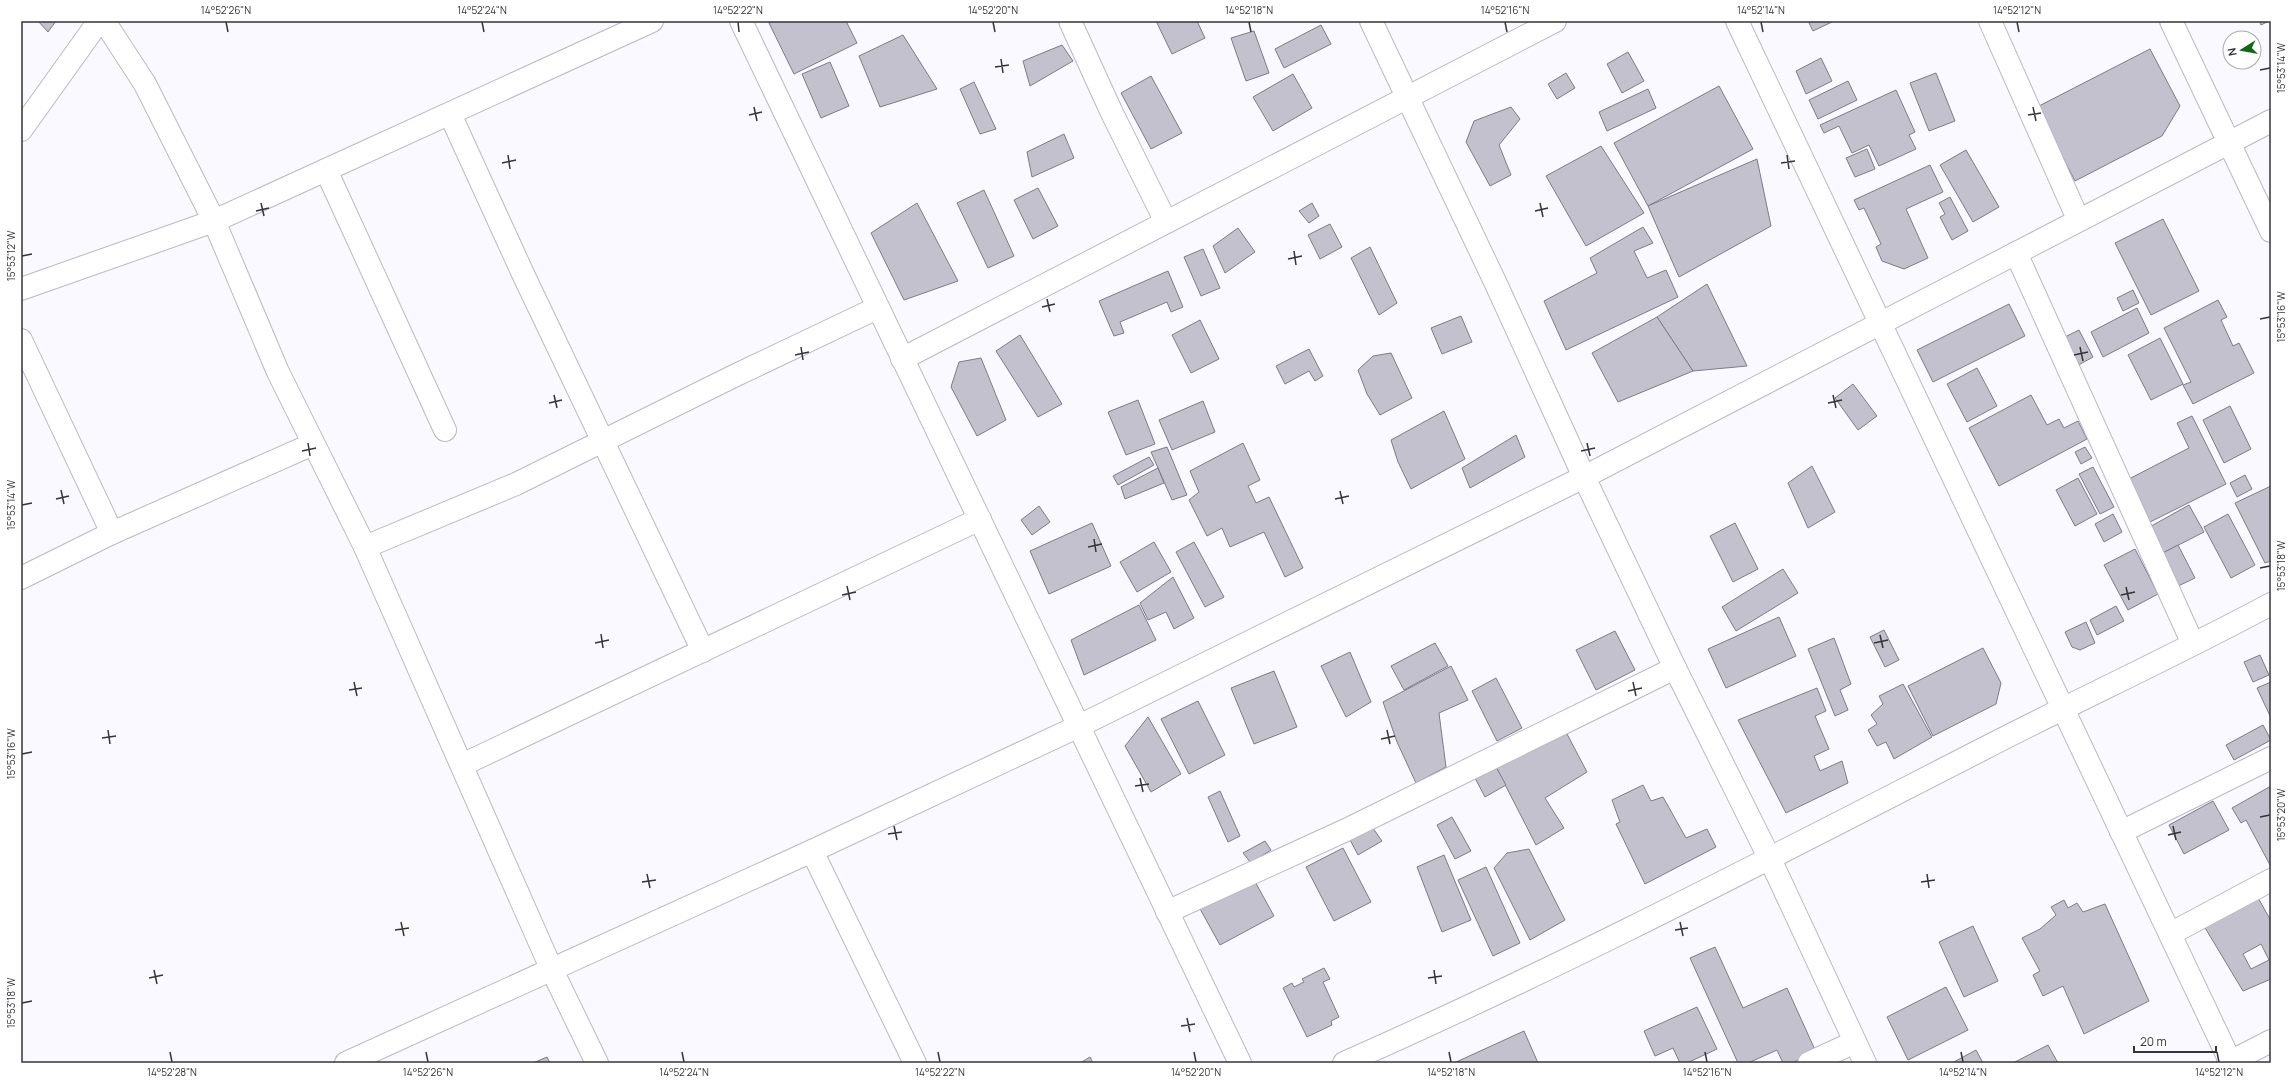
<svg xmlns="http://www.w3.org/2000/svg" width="2292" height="1084" viewBox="0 0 2292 1084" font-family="Manrope,sans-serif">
<rect width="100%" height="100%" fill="#faf9ff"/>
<g fill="#c3c1ce" stroke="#7d7b87" fill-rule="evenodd">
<polygon points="38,21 56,21 48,32"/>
<polygon points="768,21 846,21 857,43 794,74"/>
<polygon points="1156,21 1197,21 1205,38 1172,54"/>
<polygon points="1808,21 1834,21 1813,31"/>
<polygon points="2259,21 2269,21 2261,25"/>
<polygon points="1321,25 1331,44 1284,68 1275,49"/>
<polygon points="1254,31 1269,73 1246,81 1231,38"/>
<polygon points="903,35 937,89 880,107 859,56"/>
<polygon points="1062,45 1073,61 1030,86 1023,61"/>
<polygon points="2150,49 2180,106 2162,136 2075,181 2037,107"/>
<polygon points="1628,52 1644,81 1622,93 1607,64"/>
<polygon points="1821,58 1832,81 1806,94 1796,71"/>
<polygon points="830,62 849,106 821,118 802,74"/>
<polygon points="1566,73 1575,88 1557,99 1548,84"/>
<polygon points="1936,73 1955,121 1929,131 1910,83"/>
<polygon points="1293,74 1312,108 1273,131 1253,97"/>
<polygon points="1151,76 1182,133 1151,149 1121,93"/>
<polygon points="1848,81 1857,100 1818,119 1809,100"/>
<polygon points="974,82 996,129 980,134 960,89"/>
<polygon points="1719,86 1753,149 1648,206 1614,143"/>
<polygon points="1648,89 1656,108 1607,131 1599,112"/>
<polygon points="1896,90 1915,132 1909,135 1916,149 1879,166 1869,145 1852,153 1839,126 1824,133 1820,125"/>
<polygon points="1511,107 1520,119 1499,145 1511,175 1490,186 1466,142 1474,121"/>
<polygon points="1064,134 1074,158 1032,177 1027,152"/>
<polygon points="1601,146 1644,213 1586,246 1546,176"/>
<polygon points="1867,149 1875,169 1855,177 1846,158"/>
<polygon points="1966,150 1999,207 1973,222 1940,165"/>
<polygon points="1757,159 1771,226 1679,277 1648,206"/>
<polygon points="1930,165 1943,192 1906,209 1928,258 1904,269 1882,261 1876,247 1881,244 1864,208 1859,210 1854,200"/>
<polygon points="1038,188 1058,226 1033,239 1014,200"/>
<polygon points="984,190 1014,256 988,268 957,203"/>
<polygon points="1950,197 1968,231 1952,240 1940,217 1945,214 1939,203"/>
<polygon points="917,203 958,281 904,300 871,233"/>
<polygon points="1312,203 1319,216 1309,223 1299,211"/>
<polygon points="2163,219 2199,291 2151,315 2115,243"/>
<polygon points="1330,224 1342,247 1320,259 1308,235"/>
<polygon points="1643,227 1653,243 1634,251 1647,278 1666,270 1678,297 1566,350 1544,301 1597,273 1590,258"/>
<polygon points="1238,228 1255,252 1225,273 1213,246"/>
<polygon points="1370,247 1397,303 1379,315 1351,258"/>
<polygon points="1203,249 1220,288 1201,296 1184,257"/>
<polygon points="1168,271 1183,307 1171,312 1167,302 1120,322 1124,333 1114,336 1099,301"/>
<polygon points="1707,284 1747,366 1693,371 1657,317"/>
<polygon points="2133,290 2139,303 2123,311 2117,298"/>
<polygon points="2218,300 2227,317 2221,320 2233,346 2239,343 2254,373 2193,404 2183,385 2191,382 2164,328"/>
<polygon points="2009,304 2025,336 1933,382 1917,350"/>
<polygon points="2137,308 2149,333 2103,357 2091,332"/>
<polygon points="1461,316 1472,342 1442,354 1431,328"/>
<polygon points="1657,317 1693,371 1618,402 1592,353"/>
<polygon points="1200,320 1219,359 1191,373 1172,335"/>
<polygon points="2079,330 2093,357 2073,368 2059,340"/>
<polygon points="1020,335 1062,404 1038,417 996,351"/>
<polygon points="2160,338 2183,384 2151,400 2128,355"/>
<polygon points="1309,349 1323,376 1315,381 1309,371 1285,384 1276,366"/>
<polygon points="1391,353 1412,398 1380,415 1367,394 1358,370 1373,356"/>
<polygon points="981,358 1006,420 977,436 951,387 959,362"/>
<polygon points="1977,368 1997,406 1967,422 1947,384"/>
<polygon points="1853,384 1877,416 1858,430 1835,398"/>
<polygon points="2031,395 2047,425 2059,419 2064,428 2078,421 2087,439 1999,486 1969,428"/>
<polygon points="1138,400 1155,444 1126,455 1108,412"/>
<polygon points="1203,401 1215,432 1172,450 1159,420"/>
<polygon points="2230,406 2251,449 2224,463 2203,420"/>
<polygon points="1444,411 1465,459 1411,489 1398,462 1391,440"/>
<polygon points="2192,416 2226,484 2148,523 2127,480 2189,448 2177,423"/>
<polygon points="1516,435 1525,457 1470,488 1462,468"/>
<polygon points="1243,443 1260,480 1248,486 1256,503 1269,497 1303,568 1285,577 1264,532 1230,547 1222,528 1207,536 1189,500 1199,492 1190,471"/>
<polygon points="1167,447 1187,495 1172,500 1151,452"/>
<polygon points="2085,447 2092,458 2081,464 2075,452"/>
<polygon points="1149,457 1154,465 1118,485 1113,476"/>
<polygon points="1812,466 1835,512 1808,528 1788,483"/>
<polygon points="2093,467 2114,507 2100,514 2079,474"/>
<polygon points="1158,468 1164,483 1125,499 1121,487"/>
<polygon points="2245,475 2252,489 2237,497 2230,483"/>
<polygon points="2078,478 2097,514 2075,526 2056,490"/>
<polygon points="2271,486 2271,561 2265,563 2235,503"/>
<polygon points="2189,505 2204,532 2159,555 2146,529"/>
<polygon points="1039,506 1050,522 1032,535 1021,520"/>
<polygon points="2113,514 2122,532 2104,542 2095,524"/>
<polygon points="2228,514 2255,565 2231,578 2204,527"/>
<polygon points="1092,523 1111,566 1049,594 1030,551"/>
<polygon points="1735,523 1758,569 1733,582 1710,536"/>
<polygon points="1154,542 1171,572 1137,592 1120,562"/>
<polygon points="1194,542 1224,597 1205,607 1176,552"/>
<polygon points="2178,545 2195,578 2176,587 2159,555"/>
<polygon points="2135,549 2158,594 2128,610 2104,565"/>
<polygon points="1783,569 1798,593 1736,631 1722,607"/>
<polygon points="1173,577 1194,618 1174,629 1166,612 1148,620 1140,603"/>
<polygon points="1139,605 1156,640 1084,675 1071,640"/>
<polygon points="2116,606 2124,621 2097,635 2090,620"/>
<polygon points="1779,617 1796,656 1726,688 1708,649"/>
<polygon points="2086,622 2095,643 2080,650 2072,647 2065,632"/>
<polygon points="1884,630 1899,660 1885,667 1870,637"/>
<polygon points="1615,631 1635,670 1596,690 1576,650"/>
<polygon points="1834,638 1851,684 1840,690 1848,710 1835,716 1808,649"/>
<polygon points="1435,643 1448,666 1404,690 1391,666"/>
<polygon points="1983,648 2001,683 1996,704 1933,736 1908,686"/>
<polygon points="1350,652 1371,702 1346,717 1321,666"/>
<polygon points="2260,655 2269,675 2253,682 2244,662"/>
<polygon points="1451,666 1468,700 1439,713 1446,767 1416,783 1397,742 1383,702"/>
<polygon points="1274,671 1297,727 1254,744 1231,688"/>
<polygon points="1496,678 1522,728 1497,741 1472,691"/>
<polygon points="2271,682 2271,718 2257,688"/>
<polygon points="1903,684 1932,737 1894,759 1886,742 1877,746 1868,730 1877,724 1871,715 1883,704 1879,696"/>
<polygon points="1817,688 1826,711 1815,716 1829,749 1814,756 1820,771 1842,761 1848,783 1786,813 1738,720"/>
<polygon points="1198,701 1225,755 1189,774 1161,719"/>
<polygon points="1148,717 1181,774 1151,792 1125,746"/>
<polygon points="2263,725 2271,740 2234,760 2226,745"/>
<polygon points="1566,732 1587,772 1545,798 1564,828 1536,845 1496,767"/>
<polygon points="1496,767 1506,785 1485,797 1475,778"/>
<polygon points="1643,785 1651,801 1663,797 1686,838 1707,829 1716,847 1645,884 1616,824 1620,822 1612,800"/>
<polygon points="2271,786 2271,865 2270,865 2246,820 2241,823 2232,808"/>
<polygon points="1220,791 1240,836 1228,842 1208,797"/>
<polygon points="2213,801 2229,830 2184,854 2169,825"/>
<polygon points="1452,817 1471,851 1455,859 1437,825"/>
<polygon points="1370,824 1382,841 1358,855 1348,836"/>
<polygon points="1265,841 1271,850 1251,863 1243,853"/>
<polygon points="1343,848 1371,902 1334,921 1306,867"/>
<polygon points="1529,849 1565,920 1530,940 1494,868 1507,853"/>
<polygon points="1444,855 1471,920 1442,932 1417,867"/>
<polygon points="1486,867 1520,943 1493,956 1458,880"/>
<polygon points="1253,878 1274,916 1220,945 1199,907"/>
<path d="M2256,894L2271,921V979L2243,991L2204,926ZM2261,944L2269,960L2251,969L2243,954Z"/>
<polygon points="2064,900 2068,908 2077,903 2083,912 2105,904 2149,1001 2084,1034 2063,986 2043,996 2033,975 2040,971 2022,938 2040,929 2056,915 2051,907"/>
<polygon points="1973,926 1998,981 1964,997 1939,942"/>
<polygon points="1715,947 1743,1008 1787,988 1816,1052 1792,1063 1783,1063 1777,1050 1748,1063 1738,1063 1690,958"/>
<polygon points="1324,968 1330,979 1323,982 1339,1017 1331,1021 1332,1025 1307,1037 1283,988 1292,983 1294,987 1304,982 1302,979"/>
<polygon points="1946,987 1968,1030 1908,1060 1887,1017"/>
<polygon points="1697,1007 1717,1049 1687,1063 1680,1063 1673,1048 1655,1056 1644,1031"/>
<polygon points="1524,1031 1538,1063 1454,1063"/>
<polygon points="2048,1045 2058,1063 2013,1063"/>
<polygon points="1976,1050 1983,1063 1952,1063"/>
<polygon points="547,1057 550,1063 533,1063"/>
<polygon points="1090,1057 1093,1063 1080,1063"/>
</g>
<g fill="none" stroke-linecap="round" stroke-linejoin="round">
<defs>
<g id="street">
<polyline points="104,21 145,84 214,221 278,372 365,547 551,968 597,1063"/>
<polyline points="741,21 1240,1063"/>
<polyline points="1070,21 1111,111 1166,222"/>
<polyline points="1371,21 1497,286 1584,477 1675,668 1770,859 1865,1063"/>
<polyline points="1737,21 2231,1063"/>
<polyline points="1990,21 2078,219"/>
<polyline points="2171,21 2271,231"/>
<polyline points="450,114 524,276 703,651"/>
<polyline points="326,170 445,430"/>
<polyline points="2016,253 2193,644"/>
<polyline points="21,289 214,221 652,21"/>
<polyline points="21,340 112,533"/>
<polyline points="902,359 1555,21"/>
<polyline points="365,547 516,484 734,376 877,308"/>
<polyline points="21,578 112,533 313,444"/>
<polyline points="462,765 980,519"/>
<polyline points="2121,832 2271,758"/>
<polyline points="812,851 915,1063"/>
<polyline points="1167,912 1346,830 1675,668"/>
<polyline points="2170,934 2271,880"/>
<polyline points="346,1063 812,851 1077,727 1584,477 2271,121"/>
<path d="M1344,1063C1562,967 1772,857 1983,749C2078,700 2176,655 2271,604"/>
<polyline points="1809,1063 1855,1042"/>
<polyline points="2228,1063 2271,1041"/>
</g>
<polyline id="primary" points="21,130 99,21"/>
</defs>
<use href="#street" stroke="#bbb8c6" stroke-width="24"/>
<use href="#primary" stroke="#bbb8c6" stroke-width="24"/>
<use href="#street" stroke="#fff" stroke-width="22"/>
<use href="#primary" stroke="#fff" stroke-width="22"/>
</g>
<path fill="none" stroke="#343338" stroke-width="1.5" d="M226,22L228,32M482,22L484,32M738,22L739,32M993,22L995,32M1249,22L1251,32M1505,22L1507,32M1761,22L1763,32M2017,22L2019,32M1001,59L1003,73M995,67L1009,65M2260,70L2270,68M754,107L757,121M2033,107L2036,121M749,115L762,112M2028,115L2041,113M508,155L510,169M1787,155L1789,169M502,163L516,160M1781,163L1795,161M261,203L264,216M1540,203L1543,217M256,211L269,208M1535,211L1548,208M1294,251L1296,265M22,256L32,254M1288,259L1302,256M1047,299L1050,312M1042,307L1055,304M2260,319L2270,317M801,347L803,360M2080,347L2083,361M795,355L809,352M2074,355L2088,352M554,395L557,408M1833,395L1836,408M549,403L562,400M1828,403L1842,400M308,443L310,456M1587,443L1590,456M302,451L316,448M1581,451L1595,448M61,490L64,504M1340,491L1343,504M56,499L69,496M1335,499L1349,496M22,505L32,503M1094,539L1096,552M1088,547L1102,544M2260,568L2270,566M847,586L850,600M2126,587L2129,600M842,595L856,592M2121,595L2135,592M601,634L603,648M1880,635L1883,648M595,643L609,640M1874,643L1888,640M354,682L357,696M1633,682L1636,696M349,690L362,688M1628,691L1642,688M108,730L110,744M1387,730L1390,744M102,738L116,736M1381,739L1395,736M22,754L32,752M1140,778L1143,792M1135,786L1149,784M2260,817L2270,815M894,826L897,840M2173,826L2176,840M888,834L902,832M2168,835L2181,832M647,874L650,888M1927,874L1929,888M642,882L656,880M1921,882L1935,880M401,922L404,936M1680,922L1683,936M395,930L409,928M1675,930L1688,928M154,970L157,984M1434,970L1436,984M149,978L163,975M1428,978L1442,976M22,1003L32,1001M1187,1018L1190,1032M1181,1026L1195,1024M170,1052L172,1062M426,1052L428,1062M682,1052L684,1062M938,1052L940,1062M1194,1052L1196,1062M1449,1052L1451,1062M1705,1052L1707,1062M1961,1052L1963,1062M2217,1052L2219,1062"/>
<rect width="2292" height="1084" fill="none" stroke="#ffffff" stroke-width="44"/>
<g transform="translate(2242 50) rotate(259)"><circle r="19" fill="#ffffff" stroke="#aeadaf"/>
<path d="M0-3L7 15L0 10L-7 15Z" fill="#0d6a14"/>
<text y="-6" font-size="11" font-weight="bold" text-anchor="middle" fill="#343338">N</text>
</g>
<path d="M2134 1046v6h82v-6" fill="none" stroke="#343338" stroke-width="2"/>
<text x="2140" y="1046" font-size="12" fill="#343338" stroke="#ffffff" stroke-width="3" paint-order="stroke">20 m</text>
<rect x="22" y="22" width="2248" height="1040" fill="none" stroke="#343338" stroke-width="1.5"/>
<g font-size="10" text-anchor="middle" fill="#343338">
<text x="226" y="14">14°52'26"N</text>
<text x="482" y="14">14°52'24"N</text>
<text x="738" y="14">14°52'22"N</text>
<text x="993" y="14">14°52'20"N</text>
<text x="1249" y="14">14°52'18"N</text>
<text x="1505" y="14">14°52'16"N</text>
<text x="1761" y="14">14°52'14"N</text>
<text x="2017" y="14">14°52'12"N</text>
<text transform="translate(2281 68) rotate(-90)" y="4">15°53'14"W</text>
<text transform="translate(11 256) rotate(-90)" y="4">15°53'12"W</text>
<text transform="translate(2281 317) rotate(-90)" y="4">15°53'16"W</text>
<text transform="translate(11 505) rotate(-90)" y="4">15°53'14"W</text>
<text transform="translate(2281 566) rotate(-90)" y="4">15°53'18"W</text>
<text transform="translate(11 754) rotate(-90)" y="4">15°53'16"W</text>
<text transform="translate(2281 815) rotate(-90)" y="4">15°53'20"W</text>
<text transform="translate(11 1003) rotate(-90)" y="4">15°53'18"W</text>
<text x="172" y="1076">14°52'28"N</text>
<text x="428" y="1076">14°52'26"N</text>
<text x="684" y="1076">14°52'24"N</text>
<text x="940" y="1076">14°52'22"N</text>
<text x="1196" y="1076">14°52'20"N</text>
<text x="1451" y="1076">14°52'18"N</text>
<text x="1707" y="1076">14°52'16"N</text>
<text x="1963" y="1076">14°52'14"N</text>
<text x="2219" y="1076">14°52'12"N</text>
</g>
</svg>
